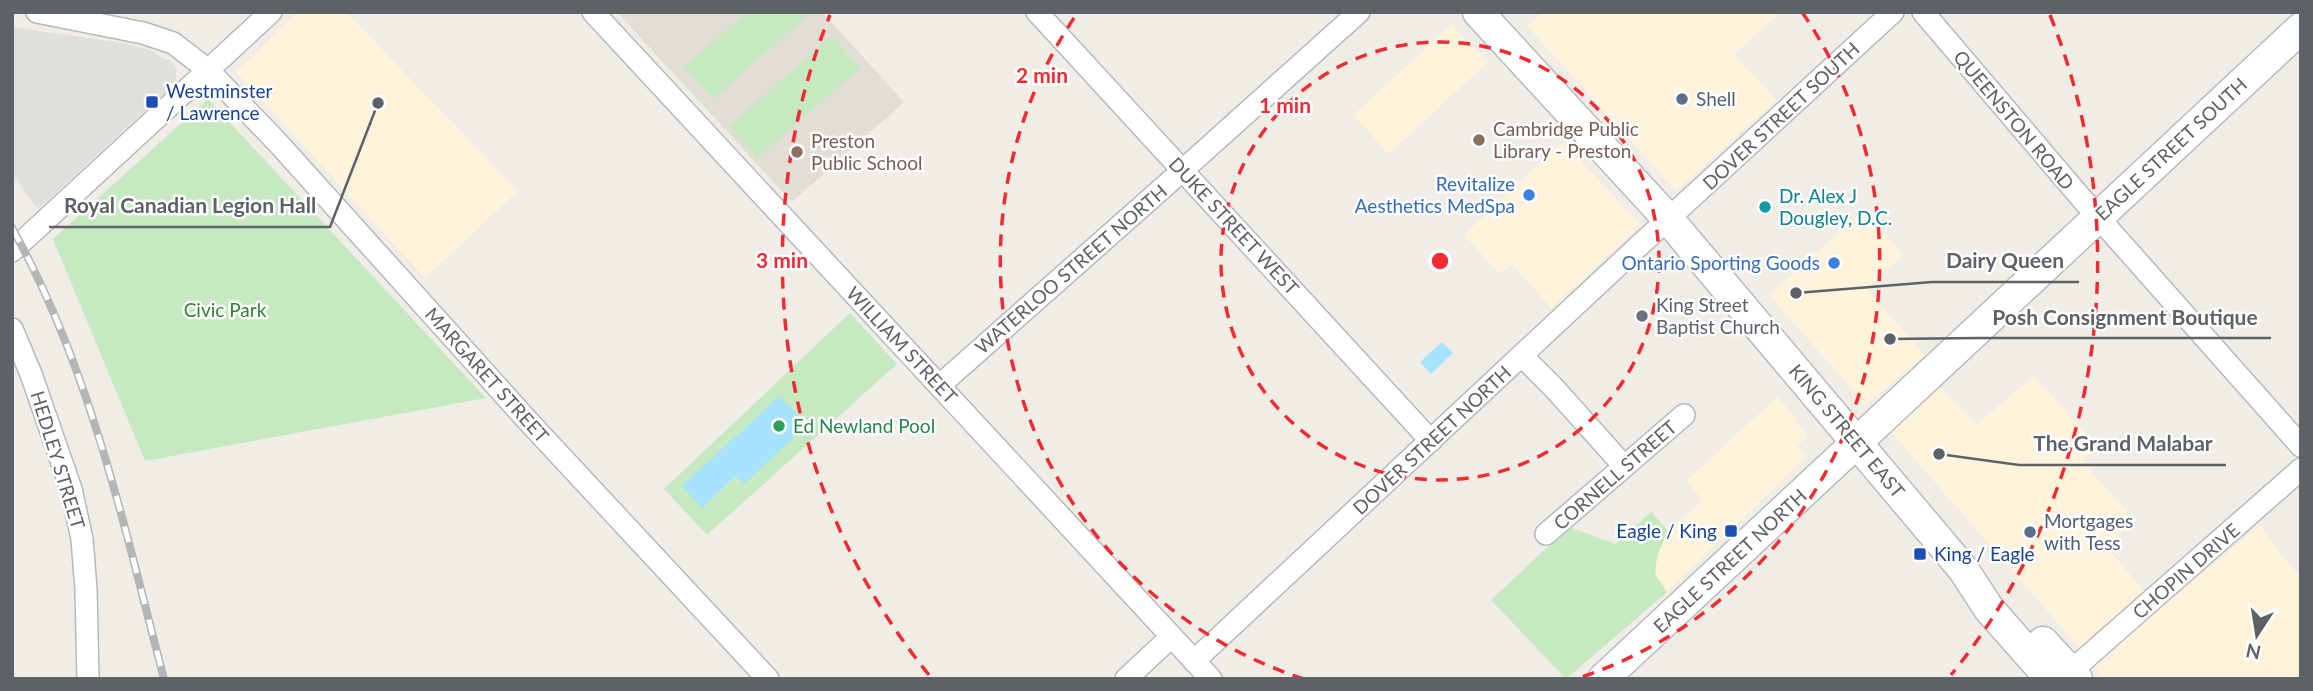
<svg xmlns="http://www.w3.org/2000/svg" width="2313" height="691" viewBox="0 0 2313 691" font-family="Lato,sans-serif">
<rect width="100%" height="100%" fill="#f0ede6"/>
<g fill="#fff3dc">
<polygon points="298,12 346,12 518,191 425,278 236,72"/>
<polygon points="1543,12 1781,12 1734,54 1776,100 1676,191 1527,26"/>
<polygon points="1451,25 1488,62 1389,154 1353,115"/>
<polygon points="1562,142 1641,225 1551,308 1512,264 1500,274 1464,235"/>
<polygon points="1864,210 1903,254 1867,289 1925,355 1866,405 1769,295"/>
<polygon points="2034,376 2098,446 2082,461 2135,520 2106,546 2159,609 2260,525 2285,560 2301,577 2301,679 2100,679 2098,669 1891,432 1939,386 1977,424"/>
<polygon points="1777,397 1796,417 1795,421 1808,436 1797,446 1807,456 1667,592 1655,575 1657,556 1668,531 1703,500 1686,481"/>
</g>
<polygon fill="#e1dfda" points="12,27 129,44 153,51 159,57 169,60 176,68 176,78 170,88 38,209 12,173"/>
<polygon fill="#e2ded6" points="617,12 822,12 904,102 792,202"/>
<g fill="#c6e9c1">
<polygon points="747,12 812,12 713,99 684,67"/>
<polygon points="832,35 860,68 757,158 729,126"/>
<polygon points="208,99 486,398 145,461 53,239"/>
<polygon points="850,313 897,364 707,535 664,489"/>
<polygon points="1651,512 1668,531 1657,556 1655,574 1667,592 1566,679 1491,600 1569,527 1616,544"/>
</g>
<g fill="#a7e3ff">
<polygon points="1442,342 1453,353 1431,374 1420,362"/>
<polygon points="779,396 807,425 744,484 736,476 702,508 682,486"/>
</g>
<g fill="none" stroke-linecap="round" stroke-linejoin="round">
<defs>
<g id="street">
<polyline points="37,12 143,33 173,43 207,69 278,143 528,421 768,679"/>
<polyline points="593,12 1211,679"/>
<polyline points="1037,12 1431,441"/>
<polyline points="1923,12 2082,199 2301,446"/>
<polyline points="12,251 271,12"/>
<polyline points="12,329 31,374 71,489 82,539 86,589 88,679"/>
<polyline points="1522,356 1554,388 1624,466"/>
<polyline points="940,385 1183,170 1359,12"/>
<polyline points="1546,534 1684,415"/>
<polyline points="1194,661 1642,243 1893,12"/>
<polyline points="2071,671 2301,469"/>
<polyline points="1126,679 1171,637"/>
</g>
<g id="secondary">
<polyline points="1478,12 1669,220 1963,569 1989,609 2051,679"/>
<polyline points="2043,642 2077,679"/>
<polyline points="1603,679 2301,28"/>
</g>
</defs>
<use href="#street" stroke="#b6b9bd" stroke-width="24"/>
<use href="#secondary" stroke="#b7bbc0" stroke-width="33"/>
<use href="#street" stroke="#fff" stroke-width="21"/>
<use href="#secondary" stroke="#fff" stroke-width="30"/>
<defs>
<path id="rail" d="M12,228C90,367 124,526 164,679"/>
</defs>
<use href="#rail" stroke="#b4b5b6" stroke-width="8"/>
<use href="#rail" stroke="#fff" stroke-width="5" stroke-dasharray="16" stroke-linecap="butt"/>
</g>
<g fill="none" stroke="#f22a32" stroke-width="3.5" stroke-dasharray="12 9">
<circle cx="1440" cy="261" r="219"/>
<path d="M1304 679A439 439 0 0 1 1078 12M1802 12A439 439 0 0 1 1576 679"/>
<path d="M929 675A658 658 0 0 1 830 15M2050 15A658 658 0 0 1 1951 675"/>
</g>
<g fill="#5c6f8a" stroke="#fff" stroke-width="2.5">
<circle cx="1682" cy="99" r="7"/>
<circle cx="2030" cy="532" r="7"/>
</g>
<g fill="#1a4fb4" stroke="#fff" stroke-width="2.5">
<rect x="145" y="95" width="14" height="14" rx="3.5"/>
<rect x="1724" y="524" width="14" height="14" rx="3.5"/>
<rect x="1913" y="547" width="14" height="14" rx="3.5"/>
</g>
<g fill="#8d6e63" stroke="#fff" stroke-width="2.5">
<circle cx="1479" cy="140" r="7"/>
<circle cx="797" cy="152" r="7"/>
</g>
<g fill="#3f7fe0" stroke="#fff" stroke-width="2.5">
<circle cx="1529" cy="195" r="7"/>
<circle cx="1834" cy="263" r="7"/>
</g>
<circle fill="#0f9aa8" stroke="#fff" stroke-width="2.5" cx="1765" cy="207" r="7"/>
<circle fill="#6b7280" stroke="#fff" stroke-width="2.5" cx="1642" cy="316" r="7"/>
<circle fill="#2e9e5b" stroke="#fff" stroke-width="2.5" cx="779" cy="426" r="7"/>
<g text-anchor="middle" stroke-width="5" stroke-linejoin="round" paint-order="stroke">
<g font-size="19" fill="#164399" stroke="#fff" text-anchor="start">
<text x="166" y="98">Westminster<tspan x="166" dy="22">/ Lawrence</tspan></text>
<text x="1717" y="538" text-anchor="end">Eagle / King</text>
<text x="1934" y="561">King / Eagle</text>
</g>
<g font-size="19" fill="#4e5e75" stroke="#fff" text-anchor="start">
<text x="1696" y="106">Shell</text>
<text x="2044" y="528">Mortgages<tspan x="2044" dy="22">with Tess</tspan></text>
</g>
<g font-size="19" fill="#5d6267" stroke="#fff">
<text transform="translate(1781 116) rotate(-43)" y="7">DOVER STREET SOUTH</text>
<text transform="translate(2014 120) rotate(50)" y="7">QUEENSTON ROAD</text>
<text transform="translate(2171 149) rotate(-43)" y="7">EAGLE STREET SOUTH</text>
<text transform="translate(1234 226) rotate(47)" y="7">DUKE STREET WEST</text>
<text transform="translate(1071 269) rotate(-41)" y="7">WATERLOO STREET NORTH</text>
<text transform="translate(902 345) rotate(47)" y="7">WILLIAM STREET</text>
<text transform="translate(487 375) rotate(48)" y="7">MARGARET STREET</text>
<text transform="translate(1847 431) rotate(50)" y="7">KING STREET EAST</text>
<text transform="translate(1432 440) rotate(-43)" y="7">DOVER STREET NORTH</text>
<text transform="translate(58 460) rotate(73)" y="7">HEDLEY STREET</text>
<text transform="translate(1615 475) rotate(-41)" y="7">CORNELL STREET</text>
<text transform="translate(1730 561) rotate(-43)" y="7">EAGLE STREET NORTH</text>
<text transform="translate(2186 571) rotate(-41)" y="7">CHOPIN DRIVE</text>
</g>
<g font-size="19" fill="#785e54" stroke="#fff" text-anchor="start">
<text x="1493" y="136">Cambridge Public<tspan x="1493" dy="22">Library - Preston</tspan></text>
<text x="811" y="148">Preston<tspan x="811" dy="22">Public School</tspan></text>
</g>
<g font-size="19" fill="#366cbe" stroke="#fff" text-anchor="end">
<text x="1515" y="191">Revitalize<tspan x="1515" dy="22">Aesthetics MedSpa</tspan></text>
<text x="1820" y="270">Ontario Sporting Goods</text>
</g>
<g font-size="19" fill="#0d838f" stroke="#fff" text-anchor="start">
<text x="1779" y="203">Dr. Alex J<tspan x="1779" dy="22">Dougley, D.C.</tspan></text>
</g>
<g font-size="19" fill="#5b616d" stroke="#fff" text-anchor="start">
<text x="1656" y="312">King Street<tspan x="1656" dy="22">Baptist Church</tspan></text>
</g>
<g font-size="19" fill="#368230" stroke="#fff">
<text x="225" y="317">Civic Park</text>
</g>
<g font-size="19" fill="#27864d" stroke="#fff" text-anchor="start">
<text x="793" y="433">Ed Newland Pool</text>
</g>
</g>
<circle cx="1440" cy="261" r="10" fill="#f22a32" stroke="#fff" stroke-width="3.5"/>
<g font-size="21" text-anchor="middle" font-weight="bold" fill="#f22a32" stroke="#fff" stroke-width="5" stroke-linejoin="round" paint-order="stroke">
<text x="1042" y="83">2 min</text>
<text x="1285" y="113">1 min</text>
<text x="782" y="268">3 min</text>
</g>
<path fill="none" stroke="#5d6267" stroke-width="2.5" d="M378 103L330 227H49M1796 293L1932 282H2079M1890 339L1978 338H2271M1939 454L2019 465H2226"/>
<g fill="#5d6267" stroke="#fff" stroke-width="2.5">
<circle cx="378" cy="103" r="7"/>
<circle cx="1796" cy="293" r="7"/>
<circle cx="1890" cy="339" r="7"/>
<circle cx="1939" cy="454" r="7"/>
</g>
<g font-size="21" text-anchor="middle" font-weight="bold" fill="#5d6267" stroke="#fff" stroke-width="5" stroke-linejoin="round" paint-order="stroke">
<text x="190" y="213">Royal Canadian Legion Hall</text>
<text x="2005" y="268">Dairy Queen</text>
<text x="2125" y="325">Posh Consignment Boutique</text>
<text x="2123" y="451">The Grand Malabar</text>
</g>
<rect width="2313" height="691" fill="none" stroke="#5d6267" stroke-width="28"/>
<g transform="translate(2257 635) rotate(192)" stroke="#ffffff" stroke-width="5" paint-order="stroke">
<path d="M0-5L12 26L0 18L-12 26Z" fill="#5d6267"/>
<text y="-10" font-size="19" font-weight="bold" text-anchor="middle" fill="#5d6267">N</text>
</g>
</svg>
